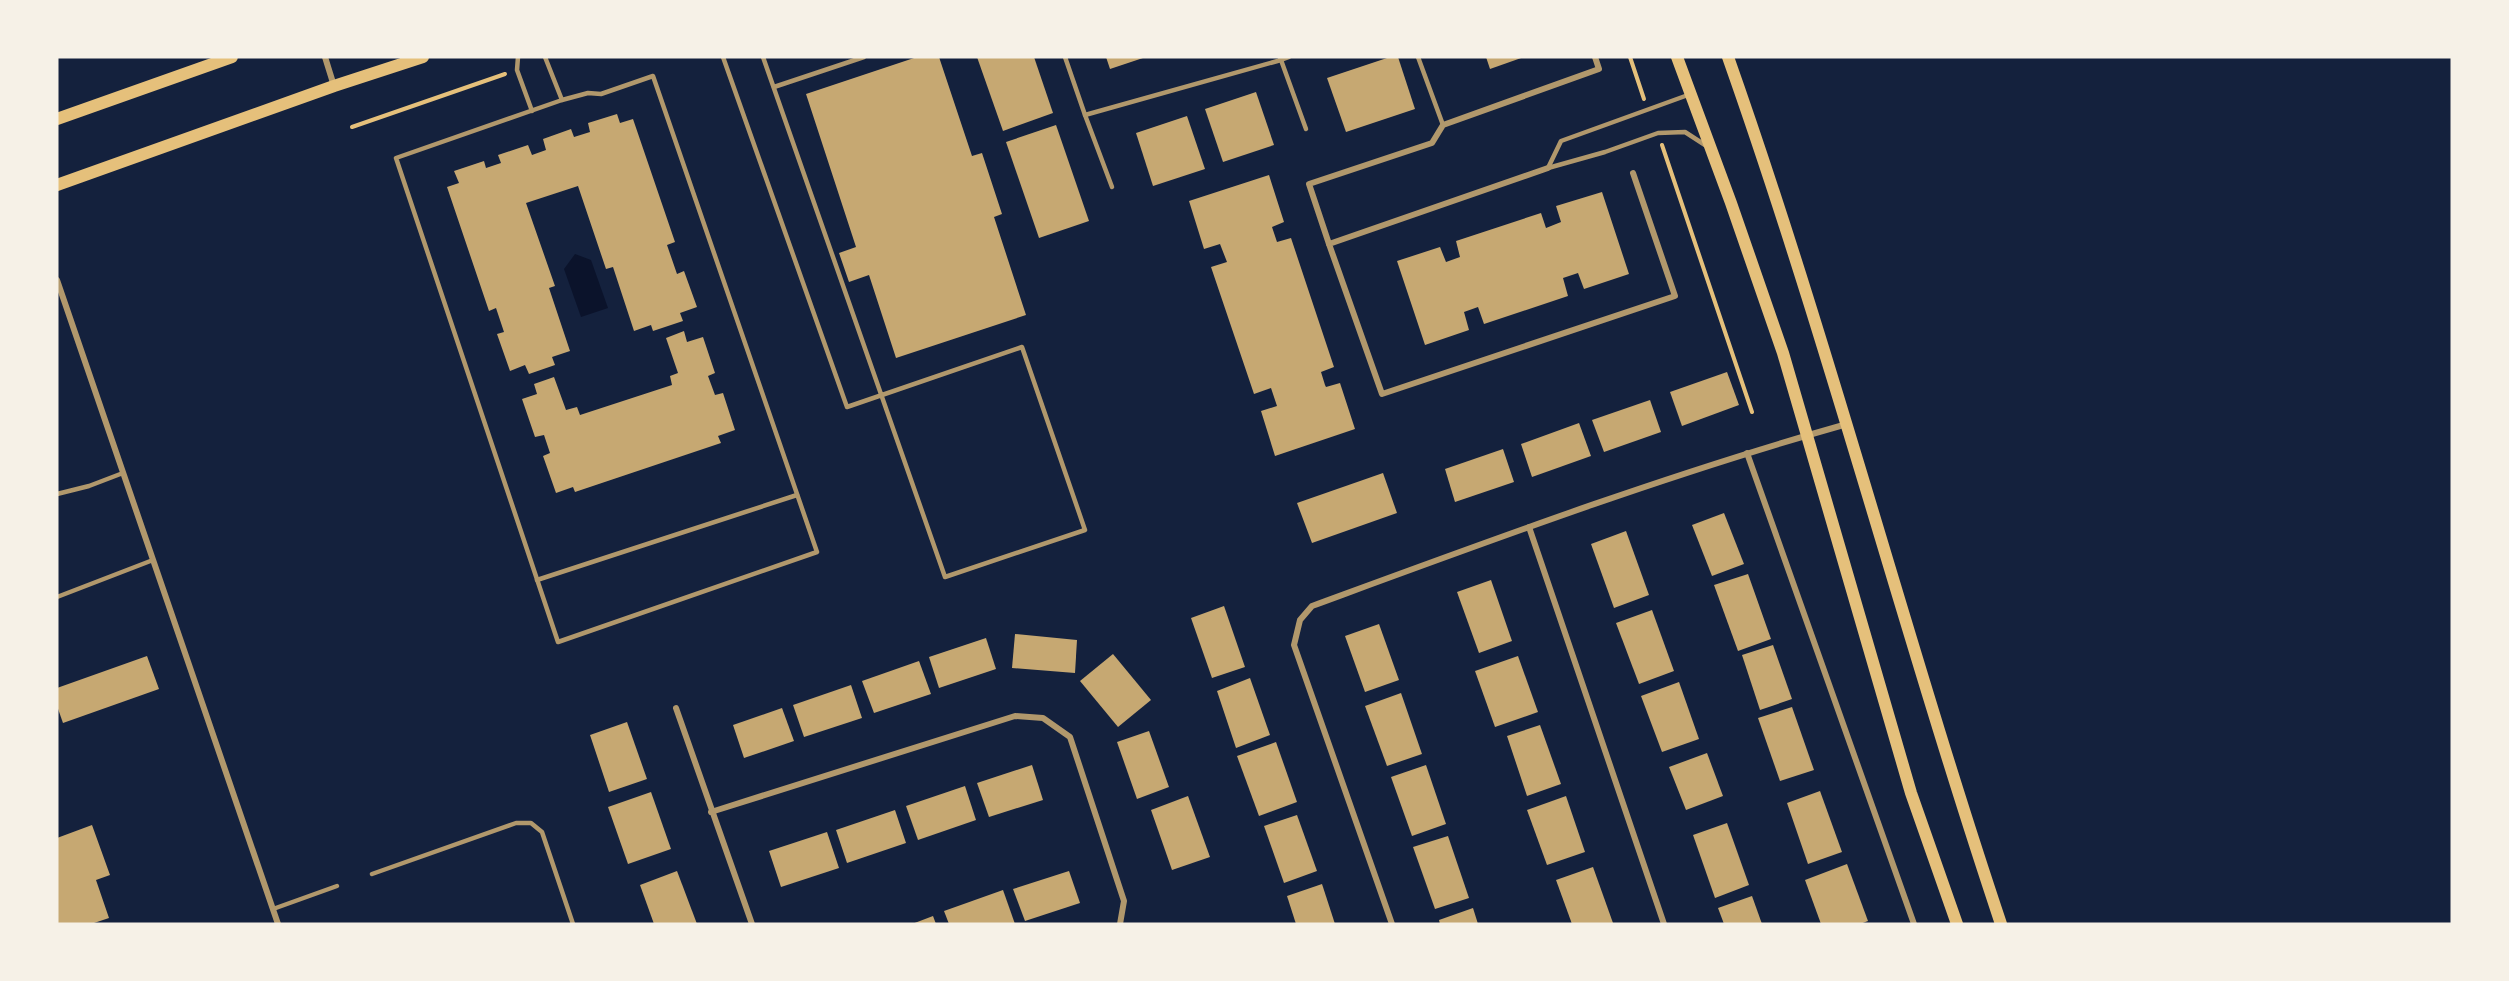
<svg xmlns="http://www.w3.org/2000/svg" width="2509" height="981" viewBox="0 0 2509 981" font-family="Manrope,sans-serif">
<rect width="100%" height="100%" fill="#14213d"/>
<polygon fill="#0b132b" points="575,254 591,260 608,308 581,317 564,269"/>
<g fill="#c6a872">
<polygon points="917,57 939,57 972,156 982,153 1002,214 994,217 1026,315 896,358 869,275 849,282 839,253 856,247 806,94"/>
<polygon points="977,57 1034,57 1053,113 1003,131"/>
<polygon points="1106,57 1146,57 1110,69"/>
<polygon points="1390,57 1398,57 1415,109 1346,132 1327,78"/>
<polygon points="1486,57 1524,57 1490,69"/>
<polygon points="1256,92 1274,145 1223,162 1205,109"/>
<polygon points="617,114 620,123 633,119 675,242 667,245 677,274 684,271 697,307 680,313 683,321 653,331 651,325 634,331 613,267 606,269 578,186 526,203 555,286 549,288 570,351 552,357 555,365 529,374 525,365 510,371 497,334 504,332 496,308 489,311 447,187 459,183 454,171 484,161 486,168 501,163 498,155 528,145 532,155 546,150 543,139 571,129 574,137 590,132 588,123"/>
<polygon points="1187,116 1205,169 1153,186 1136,133"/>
<polygon points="1056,125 1089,221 1039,238 1006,142"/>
<polygon points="1269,175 1284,222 1272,227 1277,242 1291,238 1334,367 1321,372 1325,385 1326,387 1340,383 1355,429 1275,456 1261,411 1277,406 1271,388 1254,394 1211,267 1227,262 1220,244 1204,249 1189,201"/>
<polygon points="1602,192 1629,274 1584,289 1578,273 1563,278 1568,296 1484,324 1478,307 1464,312 1469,330 1425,345 1397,261 1440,247 1446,262 1460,257 1456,241 1541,213 1546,228 1561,222 1556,206"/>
<polygon points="684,331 687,342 703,337 715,373 708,376 715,395 723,393 735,430 718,436 721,443 575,492 573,487 556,493 543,456 550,453 544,435 535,437 522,399 537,394 534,384 554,377 566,410 577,407 580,415 672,385 670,376 678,373 666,338"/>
<polygon points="1727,372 1739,405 1682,426 1670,392"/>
<polygon points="1650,400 1661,432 1604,452 1592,420"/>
<polygon points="1579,423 1591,456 1532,477 1521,444"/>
<polygon points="1503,449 1514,482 1455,502 1445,469"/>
<polygon points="1383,473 1397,513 1312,543 1297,503"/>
<polygon points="1724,513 1744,564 1712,576 1692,525"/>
<polygon points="1626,531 1649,595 1614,608 1591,544"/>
<polygon points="1748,574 1771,639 1738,651 1714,585"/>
<polygon points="1491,580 1512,641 1479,653 1457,592"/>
<polygon points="1224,606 1245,667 1212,678 1191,618"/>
<polygon points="1652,610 1674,671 1639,684 1616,623"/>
<polygon points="1379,624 1399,680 1365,692 1345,636"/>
<polygon points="1015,634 1077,640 1075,673 1012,668"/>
<polygon points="986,638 996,669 939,688 929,657"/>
<polygon points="1773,645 1792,699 1760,710 1742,655"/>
<polygon points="1113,654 1151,700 1118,727 1080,681"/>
<polygon points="147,656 159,689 63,723 57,706 57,688"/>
<polygon points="1518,656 1538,712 1495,727 1475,671"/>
<polygon points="919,661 931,694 874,713 862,681"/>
<polygon points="1250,678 1270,735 1236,748 1217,691"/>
<polygon points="1679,682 1699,739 1662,752 1641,696"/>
<polygon points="851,685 862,718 804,737 793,705"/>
<polygon points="1401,693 1422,754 1387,766 1365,706"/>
<polygon points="1792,707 1814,770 1780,781 1758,718"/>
<polygon points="782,708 794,741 744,758 733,725"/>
<polygon points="627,722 647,779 609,792 590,735"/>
<polygon points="1540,725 1561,784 1527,796 1507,736"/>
<polygon points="1149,731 1169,787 1137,799 1117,742"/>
<polygon points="1276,742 1297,802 1259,816 1237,756"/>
<polygon points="1707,753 1723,796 1686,810 1669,767"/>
<polygon points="1032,765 1043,800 989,817 977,783"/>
<polygon points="1426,765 1446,824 1412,836 1391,777"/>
<polygon points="965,786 976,820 918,840 906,806"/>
<polygon points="1820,791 1842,852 1808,864 1787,803"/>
<polygon points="651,792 671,849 628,864 608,807"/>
<polygon points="1188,796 1210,857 1172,870 1151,810"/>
<polygon points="1566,796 1585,852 1547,865 1527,810"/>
<polygon points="895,810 906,843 847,863 836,830"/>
<polygon points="1297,815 1317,871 1284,883 1264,826"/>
<polygon points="1727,823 1749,885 1715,898 1693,835"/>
<polygon points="92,825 110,875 96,880 109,918 91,924 57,924 57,838"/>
<polygon points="827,832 839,868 781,887 769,851"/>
<polygon points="1448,836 1469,898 1435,909 1413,847"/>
<polygon points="1847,864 1868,921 1860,924 1821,924 1805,880"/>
<polygon points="1593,867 1613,923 1572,924 1556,880"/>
<polygon points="677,871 697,924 654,924 640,885"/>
<polygon points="1069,871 1080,903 1025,921 1013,889"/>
<polygon points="1322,884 1335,924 1296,924 1287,896"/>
<polygon points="1003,890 1015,924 949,924 944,911"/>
<polygon points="1752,896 1762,924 1724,924 1718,908"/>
<polygon points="1473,908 1478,924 1440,924 1439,920"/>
<polygon points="933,916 936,924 912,924"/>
</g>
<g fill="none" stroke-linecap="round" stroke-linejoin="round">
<g stroke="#e5c07b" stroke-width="4">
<polyline points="1630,57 1644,99"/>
<polyline points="352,127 505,74"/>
<polyline points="1662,145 1752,412"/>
</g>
<g stroke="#b1986c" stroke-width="4.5">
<polyline points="518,57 517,70 532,111"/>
<polyline points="545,57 562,100"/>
<polyline points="723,57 847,407 1022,347 1085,530 945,577 763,57"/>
<polyline points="1065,57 1085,115 1281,60 1280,57"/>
<polyline points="1289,57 1281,60 1306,129"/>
<polyline points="1418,57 1443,125"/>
<polygon points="653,76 817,552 558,642 396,158 562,100 588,93 601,94"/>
<polyline points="774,87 864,57"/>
<polyline points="1085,115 1112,187"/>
<polyline points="1548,168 1605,152 1658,133 1685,132 1705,145"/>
<polyline points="1548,168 1561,141 1688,95"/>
<polyline points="57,494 89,486 123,473"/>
<polyline points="537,580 797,495"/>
<polyline points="57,597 153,560"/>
<polyline points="372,874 516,823 531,823 542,832 573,924"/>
<polyline points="273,909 337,886"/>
</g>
<g stroke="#b1986c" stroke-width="6">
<polyline points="325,57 334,86"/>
<polyline points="1548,168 1329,244 1382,394 1675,296 1633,173"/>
<polyline points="1329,244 1309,184 1432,143 1443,125 1599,69 1595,57"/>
<polyline points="57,280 278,924"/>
<polyline points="1747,453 1914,924"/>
<polyline points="1529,527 1664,924"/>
<polyline points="676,708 752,924"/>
<polyline points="711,812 1015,716 1043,718 1070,737 1124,901 1120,924"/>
<path d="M1392,924L1294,645L1300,620L1312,606C1489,541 1666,475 1847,424"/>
</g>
<g stroke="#e5c07b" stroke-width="12">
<polyline points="1677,57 1731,203 1783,353 1911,793 1957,924"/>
<path d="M1728,57C1829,343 1905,637 2001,924"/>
<polyline points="57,119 232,57"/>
<polyline points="57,185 334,86 423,57"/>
</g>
</g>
<rect width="2509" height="981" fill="none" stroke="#f6f1e7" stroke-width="117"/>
</svg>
